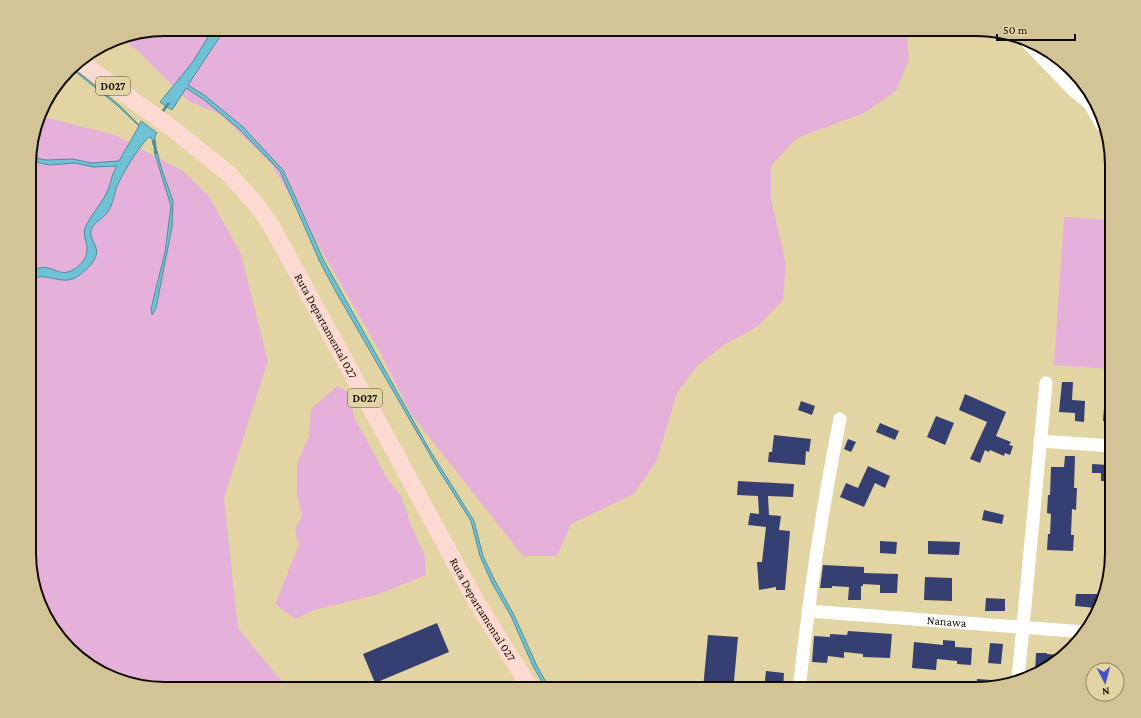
<svg xmlns="http://www.w3.org/2000/svg" width="1141" height="718" viewBox="0 0 1141 718" font-family="'Crimson Pro',serif">
<rect width="100%" height="100%" fill="#e3d4a3"/>
<g fill="#e5b1da">
<polygon points="165,29 906,29 909,59 896,91 864,113 797,138 771,166 771,199 786,264 783,300 757,327 727,343 698,365 677,393 657,460 634,494 571,524 557,556 523,556 411,414 379,350 271,163 220,114 188,101 136,49 118,38"/>
<polygon points="40,116 115,135 183,171 208,195 241,254 268,361 224,498 238,628 288,689 165,689 130,684 90,666 47,621 30,570 30,148"/>
<polygon points="1064,217 1112,220 1112,369 1054,365"/>
<polygon points="337,386 349,392 355,420 361,429 386,477 401,496 412,527 425,556 426,575 379,594 314,610 295,619 275,604 299,545 295,530 302,515 297,494 297,464 309,436 311,409"/>
</g>
<g fill="#6fc2d5" stroke="#538b95">
<polygon points="213,29 225,29 188,85 204,95 242,126 283,170 324,261 429,449 474,521 483,556 494,579 514,615 537,666 550,689 546,689 533,666 511,616 492,583 480,556 471,521 437,467 336,292 320,262 280,171 238,128 203,99 186,88 172,110 160,102 192,63"/>
<path d="M72,67L119,105L139,125L141,121L157,133L155,136V144L153,145L152,139L150,137C141,142 124,172 119,182C114,191 114,204 107,213C103,218 95,222 92,228C88,235 94,241 96,248C100,259 84,273 75,278C65,283 55,278 45,277C40,276 35,278 30,280V271C36,269 42,266 48,268C57,270 62,275 71,271C79,267 87,259 87,250C87,242 83,236 85,228C90,216 100,206 106,194C111,185 111,175 117,166L93,167L75,163L50,165L30,161V157L46,160L73,159L91,163L119,161L139,126L118,106L71,68Z"/>
<polygon points="154,151 157,151 161,167 173,201 172,227 156,308 152,315 151,309 165,252 171,206"/>
</g>
<g fill="none" stroke-linecap="round" stroke-linejoin="round">
<g stroke="#538b95" stroke-width="3">
<polyline points="161,114 168,104"/>
<polyline points="154,141 156,153"/>
</g>
</g>
<g fill="#363f71">
<polygon points="1062,382 1073,382 1072,400 1085,401 1084,422 1075,421 1075,413 1059,412"/>
<polygon points="965,394 1006,412 996,436 1011,442 1009,445 1013,446 1010,455 1005,453 1004,456 990,450 989,452 985,450 980,463 970,459 987,422 959,410"/>
<polygon points="801,401 815,406 812,415 798,410"/>
<polygon points="1104,408 1112,409 1112,422 1103,421"/>
<polygon points="936,416 954,423 945,445 927,437"/>
<polygon points="880,423 899,431 895,440 876,432"/>
<polygon points="774,435 811,439 809,452 806,451 805,465 768,462 769,452 772,452"/>
<polygon points="848,439 856,442 851,452 844,449"/>
<polygon points="1065,456 1075,456 1074,488 1077,488 1076,510 1072,509 1071,535 1074,535 1073,551 1047,550 1048,534 1050,534 1051,514 1047,513 1048,495 1050,495 1051,467 1064,467"/>
<polygon points="1092,464 1108,465 1108,466 1112,466 1112,481 1101,481 1101,473 1092,473"/>
<polygon points="868,466 890,476 885,488 875,483 864,507 840,497 846,483 858,488"/>
<polygon points="738,481 794,484 793,497 768,496 769,515 781,516 779,530 790,531 785,590 776,590 776,587 759,590 757,562 762,562 766,527 748,525 750,513 759,514 758,496 737,495"/>
<polygon points="984,510 1004,515 1002,524 982,520"/>
<polygon points="880,541 897,542 896,554 880,553"/>
<polygon points="928,541 960,542 959,555 928,554"/>
<polygon points="823,565 864,567 864,573 898,574 897,593 880,593 880,585 863,584 863,586 861,586 861,600 848,600 849,587 832,586 832,588 820,588"/>
<polygon points="925,577 952,578 952,601 924,600"/>
<polygon points="1076,594 1101,594 1096,608 1075,606"/>
<polygon points="986,598 1005,599 1005,611 985,611"/>
<polygon points="437,623 449,652 375,683 363,654"/>
<polygon points="848,631 892,634 890,658 863,657 863,654 844,652 844,658 828,656 827,663 812,662 814,636 830,637 830,634 847,635"/>
<polygon points="708,635 738,637 734,681 729,681 728,689 703,689"/>
<polygon points="943,640 955,641 955,647 972,648 971,665 957,664 957,661 937,659 936,670 912,668 914,642 943,645"/>
<polygon points="990,643 1003,644 1001,664 988,663"/>
<polygon points="1036,653 1047,653 1047,654 1061,655 1044,671 1035,673"/>
<polygon points="766,671 784,673 783,689 764,689"/>
<polygon points="977,679 1006,681 1006,682 984,689 976,689"/>
</g>
<g fill="none" stroke-linecap="round" stroke-linejoin="round">
<g stroke="#fff" stroke-width="13">
<polyline points="1022,37 1074,91 1090,104 1102,125"/>
<polyline points="1040,441 1112,446"/>
<path id="s1" d="M808,611L1085,632"/>
<polyline points="1018,679 1046,383"/>
<path d="M799,689C809,598 822,508 840,419"/>
</g>
<path stroke="#fddad1" stroke-width="17" id="s2" d="M79,61L173,129L229,174L256,204L272,227L477,603L531,689"/>
</g>
<g text-anchor="middle" stroke-width="4" stroke-linejoin="round" paint-order="stroke">
<g fill="#e3d4a3" stroke="#504831" stroke-width="1">
<rect x="96" y="77" width="34" height="18" rx="3"/>
<rect x="348" y="389" width="34" height="18" rx="3"/>
</g>
<g font-size="11" font-weight="bold" fill="#110c00">
<text x="113" y="90">D027</text>
<text x="365" y="402">D027</text>
</g>
<g font-size="12" fill="#110c00" stroke="#e3d4a3">
<text dy="4" stroke="none"><textPath href="#s2" startOffset="369">Ruta Departamental 027</textPath></text>
<text dy="4" stroke="none"><textPath href="#s2" startOffset="693">Ruta Departamental 027</textPath></text>
<text dy="4" stroke="none"><textPath href="#s1" startOffset="139">Nanawa</textPath></text>
</g>
</g>
<path d="M0 0H1141V718H0ZM165 36H976A129 129 0 0 1 1105 165V553A129 129 0 0 1 976 682H165A129 129 0 0 1 36 553V165A129 129 0 0 1 165 36Z" fill="#d2c496" fill-rule="evenodd"/>
<path fill="none" stroke="#110c00" stroke-width="2" d="M165 36H976A129 129 0 0 1 1105 165V553A129 129 0 0 1 976 682H165A129 129 0 0 1 36 553V165A129 129 0 0 1 165 36Z"/>
<g transform="translate(1105 682) rotate(174)"><circle r="19" fill="#e3d4a3" stroke="#8f8462"/>
<path d="M0-3L7 15L0 10L-7 15Z" fill="#4852c7"/>
<text y="-6" font-size="11" font-weight="bold" text-anchor="middle" fill="#110c00">N</text>
</g>
<path d="M997 34v6h78v-6" fill="none" stroke="#110c00" stroke-width="2"/>
<text x="1003" y="34" font-size="12" fill="#110c00" stroke="#e3d4a3" stroke-width="3" paint-order="stroke">50 m</text>
</svg>
